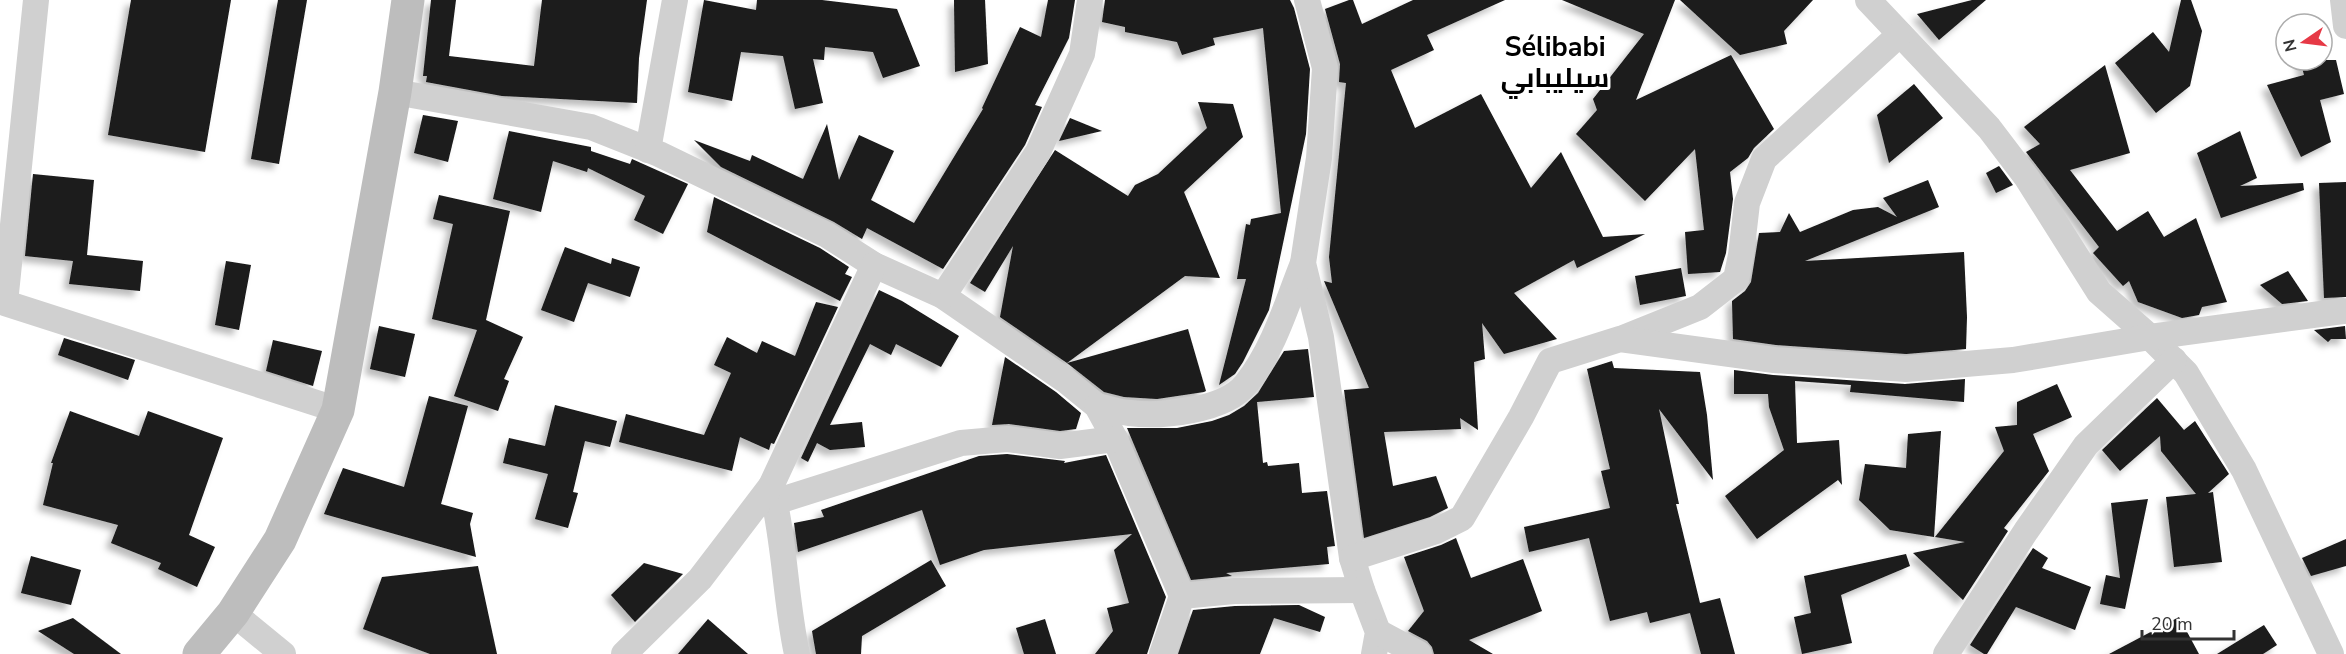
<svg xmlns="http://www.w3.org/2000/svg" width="2346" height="654" viewBox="0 0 2346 654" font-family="'Nunito Sans',Cairo,sans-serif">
<defs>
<filter id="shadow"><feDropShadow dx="-5.5" dy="5.5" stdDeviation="3" flood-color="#0004"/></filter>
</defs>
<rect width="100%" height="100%" fill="#fff"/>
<g fill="#1a1a1a" filter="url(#shadow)">
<polygon points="131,0 231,0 205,152 108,135"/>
<polygon points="278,0 307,0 279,164 251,159"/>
<polygon points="431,0 456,0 449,56 534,66 542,0 647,0 639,58 637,103 502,96 426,82 427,76 423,76"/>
<polygon points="704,0 756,10 757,0 822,0 897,9 920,66 883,78 873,52 825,47 824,60 813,59 823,103 795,109 783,56 741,52 732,101 688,92"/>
<polygon points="954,0 985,0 988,64 955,72"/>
<polygon points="1048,0 1075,0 1069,38 1035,105 1042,107 1025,145 943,269 867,228 862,239 834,222 721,167 694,140 750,161 752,155 803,179 827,124 839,180 859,135 894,151 871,200 914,223 983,109 982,108 1020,27 1041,37"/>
<polygon points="1105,0 1290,0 1294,8 1310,69 1306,134 1269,310 1243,362 1235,374 1219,385 1246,279 1237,279 1246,224 1250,225 1251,219 1281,213 1263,28 1213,38 1215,45 1182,55 1177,42 1125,32 1125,27 1102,22"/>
<polygon points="1349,0 1353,0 1362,24 1413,0 1505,0 1427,35 1434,50 1391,70 1415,128 1481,94 1531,188 1561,152 1603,237 1645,234 1577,268 1574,260 1514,293 1557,339 1504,354 1482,323 1485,359 1474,362 1478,430 1460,418 1461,429 1384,432 1393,486 1436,476 1448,508 1430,517 1364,538 1344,390 1369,388 1324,281 1332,283 1329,257 1346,83 1339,82 1340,64 1325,9"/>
<polygon points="1562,0 1675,0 1636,100 1731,55 1774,129 1754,148 1748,158 1730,172 1733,199 1726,253 1720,272 1688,274 1685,232 1704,230 1695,149 1645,201 1576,134 1597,110 1593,99 1644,34"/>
<polygon points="1680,0 1813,0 1784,31 1787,44 1740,55"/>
<polygon points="1972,0 1986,0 1939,40 1917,14"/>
<polygon points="2181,0 2191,0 2202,31 2190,86 2156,113 2115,63 2153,32 2169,52"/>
<polygon points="2300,60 2336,60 2344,94 2320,100 2331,142 2301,157 2267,85 2304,75"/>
<polygon points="2105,65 2130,153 2070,170 2117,231 2148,211 2164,237 2196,218 2227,302 2202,307 2199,315 2182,318 2138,302 2129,281 2123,286 2093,253 2099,247 2026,152 2040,144 2024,127"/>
<polygon points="1914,84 1943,118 1889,163 1877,115"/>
<polygon points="1198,102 1233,104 1243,137 1184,192 1220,278 1185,276 1067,363 1000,317 1013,246 985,292 970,283 1055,150 1128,196 1135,185 1158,174 1207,128"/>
<polygon points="423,115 458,121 448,162 414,153"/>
<polygon points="1070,118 1102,131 1059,141"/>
<polygon points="509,131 591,147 591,151 630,164 632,159 688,184 663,234 634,220 645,196 588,168 587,172 553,161 541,212 493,199"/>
<polygon points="2240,131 2257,178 2240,186 2303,183 2304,190 2221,218 2197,153"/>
<polygon points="1999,166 2013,185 1996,193 1986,173"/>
<polygon points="33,174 94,180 87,255 143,261 140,291 69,284 73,261 25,256"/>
<polygon points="1928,180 1939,207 1805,261 1964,252 1967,317 1966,349 1906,354 1776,345 1733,339 1732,301 1745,291 1751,282 1759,233 1780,232 1789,213 1800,232 1853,210 1878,207 1897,217 1883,198"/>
<polygon points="2346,182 2346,297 2324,298 2319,183"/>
<polygon points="439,195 510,211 486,320 523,337 504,379 509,381 498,411 454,396 477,330 432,319 453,224 433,219"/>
<polygon points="714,197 820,248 849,267 845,274 852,277 840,301 707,232"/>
<polygon points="565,247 611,264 612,258 640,267 630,297 588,283 574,322 541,310"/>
<polygon points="226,261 251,265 239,330 215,325"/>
<polygon points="1681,268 1686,296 1640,305 1635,276"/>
<polygon points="2288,271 2308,301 2282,304 2260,285"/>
<polygon points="879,290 902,301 959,336 941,367 896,344 891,355 870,344 830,425 862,422 865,447 830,450 817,443 808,462 801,458"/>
<polygon points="816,302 838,307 774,444 771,443 769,450 740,437 732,471 619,442 626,414 704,435 731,373 714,365 727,337 757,353 762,341 795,356"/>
<polygon points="379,326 415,334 405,377 370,369"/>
<polygon points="2345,326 2346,339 2331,339 2328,342 2314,330"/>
<polygon points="1188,329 1206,391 1204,392 1157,399 1124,397 1104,392 1067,363"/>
<polygon points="64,338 135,360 128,380 58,355"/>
<polygon points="273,340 322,351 313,386 266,371"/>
<polygon points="1308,349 1314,397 1257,402 1263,463 1267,462 1268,466 1299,463 1302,493 1327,491 1335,546 1327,547 1329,564 1226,573 1232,576 1191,580 1127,428 1177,428 1212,421 1229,415 1244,406 1258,393 1284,351"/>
<polygon points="1005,357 1056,392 1081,413 1076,429 1060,431 1009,424 992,425"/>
<polygon points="1612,361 1614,368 1700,372 1707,415 1713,480 1659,409 1679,504 1676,504 1700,603 1720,598 1735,654 1701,654 1690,613 1650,623 1647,612 1610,621 1589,538 1529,552 1524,527 1610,508 1601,471 1610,469 1587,369"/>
<polygon points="1734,370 1773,375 1905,384 1965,379 1964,402 1850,392 1851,385 1795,381 1797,443 1839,440 1842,485 1838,480 1757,539 1725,496 1784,450 1769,407 1768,394 1734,394"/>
<polygon points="2057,384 2072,417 2033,434 2049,471 2004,528 2008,531 1963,600 1913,553 1965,542 1935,537 2004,451 1995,427 2017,425 2017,402"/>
<polygon points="429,396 468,406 441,504 473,513 470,524 476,557 324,514 343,468 404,487"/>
<polygon points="2157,398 2184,430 2195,421 2229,474 2208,493 2213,492 2222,562 2174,567 2166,497 2196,494 2161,451 2160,436 2120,471 2102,450"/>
<polygon points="555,405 617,421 610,447 585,441 573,492 578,493 568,528 535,519 548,474 503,463 509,438 545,446"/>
<polygon points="70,411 139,436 148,411 223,438 189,535 215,547 197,587 158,569 161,563 111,543 118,525 43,505 53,463 51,463"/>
<polygon points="1941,431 1934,537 1890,530 1859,500 1865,464 1906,468 1908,434"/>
<polygon points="1007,454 1065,461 1064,463 1106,455 1166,597 1147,654 1095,654 1113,631 1107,608 1129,603 1114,550 1132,534 984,550 940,565 922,510 798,552 794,523 824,517 821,510 979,456"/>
<polygon points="2148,499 2125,609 2100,604 2106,575 2120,578 2111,503"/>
<polygon points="1456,538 1471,578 1523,559 1542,611 1469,640 1493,654 1434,654 1432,647 1427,641 1408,631 1424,611 1404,557 1441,545"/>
<polygon points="2346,539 2346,566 2311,576 2302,558"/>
<polygon points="2033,548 2048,558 2042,568 2091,587 2075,630 2016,607 1987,654 1984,654 1970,645"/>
<polygon points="1906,554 1910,566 1841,595 1852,643 1802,654 1794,617 1811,613 1804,576"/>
<polygon points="31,556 81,570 71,605 21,593"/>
<polygon points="931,560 946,586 862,636 861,654 816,654 812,631"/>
<polygon points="644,563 683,574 635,622 611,595"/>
<polygon points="478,566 497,654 430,654 363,629 382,577"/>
<polygon points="1299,605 1325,617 1320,632 1274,618 1260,654 1178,654 1193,610 1235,606"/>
<polygon points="2179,617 2199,654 2109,654"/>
<polygon points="73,618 121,654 74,654 38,631"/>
<polygon points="708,619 748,654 678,654"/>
<polygon points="1045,619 1056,654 1024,654 1016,628"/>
<polygon points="2264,625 2277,645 2263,654 2217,654"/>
</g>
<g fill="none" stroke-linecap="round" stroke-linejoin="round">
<g stroke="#d0d0d0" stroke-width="26">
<polyline points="36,0 5,303 338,410"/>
<polyline points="1307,0 1325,68 1319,158 1303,263 1321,337 1352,558 1362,590 1378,632 1374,654"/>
<polyline points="1868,0 1989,128 2027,178 2099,292 2150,337 2186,373 2244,470 2331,654"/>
<polyline points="2343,0 2346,26"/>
<polyline points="395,92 591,127 659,154 827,235 874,265 943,296 1065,380 1097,406 1115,439 1182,596"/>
<polyline points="648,150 675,0"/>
<polyline points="943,296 1038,152 1082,54 1090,0"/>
<polyline points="1623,338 1700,307 1736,279 1741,255 1747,203 1764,159 1900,34"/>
<path d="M1097,406C1107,408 1118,412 1129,413C1161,417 1225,411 1246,384C1274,349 1287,303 1303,263"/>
<path d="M771,486C785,541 785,598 797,654"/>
<polyline points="775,502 961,443 1007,439 1060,446 1115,439"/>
<polyline points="1352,558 1436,531 1462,518 1521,417 1550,361 1620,339 1774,360 1906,369 2013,360 2150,337 2343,311"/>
<polyline points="233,613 283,654"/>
<polyline points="1378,632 1419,654"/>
<polyline points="624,654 700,579 771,486 874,265"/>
<polyline points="1162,654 1182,596 1234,591 1362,590"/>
<polyline points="1946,654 2026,531 2086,445 2174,360"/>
</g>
<polyline stroke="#bdbdbd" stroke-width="33" points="199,654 233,613 280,540 338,410 395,92 408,0"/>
</g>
<g text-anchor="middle" stroke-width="6" stroke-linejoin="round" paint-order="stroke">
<g font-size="27" font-weight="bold" fill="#000" stroke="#fff">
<text x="1555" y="56">Sélibabi<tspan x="1555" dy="31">سيليبابي</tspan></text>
</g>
</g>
<g transform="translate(2304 42) rotate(256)"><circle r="28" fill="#ffffff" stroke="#adadad" stroke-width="1.5"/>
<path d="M0-4.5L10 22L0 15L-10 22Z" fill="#e63946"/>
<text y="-9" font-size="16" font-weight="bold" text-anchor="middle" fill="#333333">N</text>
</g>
<path d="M2142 630v9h92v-9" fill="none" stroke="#333333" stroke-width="3"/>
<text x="2151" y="630" font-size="18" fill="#333333" stroke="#ffffff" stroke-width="4.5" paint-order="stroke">20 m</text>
</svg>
